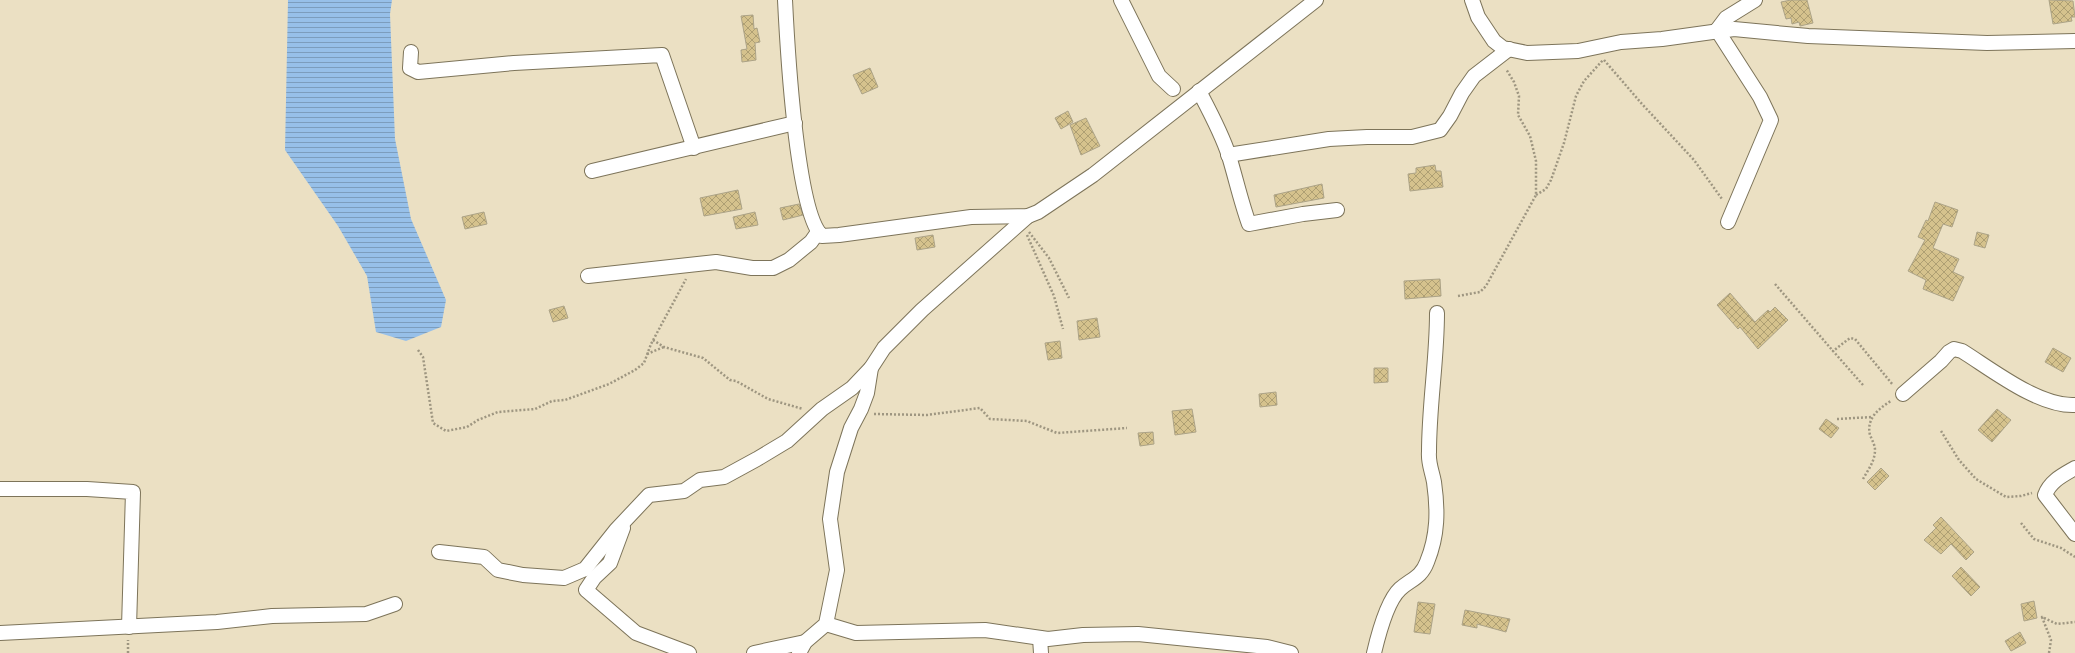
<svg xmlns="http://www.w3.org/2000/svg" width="2075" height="653" viewBox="0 0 2075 653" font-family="'DM Sans',sans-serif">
<defs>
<pattern id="water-rules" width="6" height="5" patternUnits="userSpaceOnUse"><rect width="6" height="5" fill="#97c0e9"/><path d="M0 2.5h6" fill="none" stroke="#7c9dbd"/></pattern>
<pattern id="building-cross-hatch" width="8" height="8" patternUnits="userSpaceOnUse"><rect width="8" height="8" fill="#d5c28d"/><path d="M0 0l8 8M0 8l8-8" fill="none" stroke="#ae9f73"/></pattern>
</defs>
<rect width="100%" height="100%" fill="#ebe0c3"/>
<polygon fill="url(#water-rules)" points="288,0 392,0 390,14 395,139 411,219 446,300 441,327 406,341 376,332 367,276 338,226 285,150"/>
<g fill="url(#building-cross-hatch)" stroke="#aca387">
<polygon points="1791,0 1807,0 1813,23 1800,26 1799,22 1792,24 1791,18 1786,19 1781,2"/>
<polygon points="2049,0 2073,1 2075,17 2071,17 2072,21 2053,24"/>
<polygon points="753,15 754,29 757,28 760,42 755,43 756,60 742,62 741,50 747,49 741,16"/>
<polygon points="870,68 878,87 862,94 853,75"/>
<polygon points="1068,111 1073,122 1061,129 1055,118"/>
<polygon points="1086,118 1100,146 1081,155 1070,125"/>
<polygon points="1435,165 1436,171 1441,171 1443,187 1410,191 1408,174 1416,173 1416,168"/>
<polygon points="1322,184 1324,198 1276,207 1274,195"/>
<polygon points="738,190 742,209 704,216 700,198"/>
<polygon points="1935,202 1958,210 1952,227 1943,224 1933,248 1959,259 1953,272 1964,277 1953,301 1923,289 1926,280 1908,271 1925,240 1918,237 1926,220 1928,221"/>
<polygon points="799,204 803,215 783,220 780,208"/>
<polygon points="484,212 487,224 465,229 462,217"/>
<polygon points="755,212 758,225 736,229 733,217"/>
<polygon points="1977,232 1989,235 1985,248 1974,245"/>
<polygon points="933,235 935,247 917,250 915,238"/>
<polygon points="1440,279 1441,296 1405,299 1404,281"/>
<polygon points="1730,293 1755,322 1768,310 1770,312 1775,307 1788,320 1758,349 1740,327 1738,329 1717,305"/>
<polygon points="564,306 568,318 553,322 549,310"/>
<polygon points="1097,318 1100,337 1079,340 1077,321"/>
<polygon points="1060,341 1062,358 1048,360 1045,343"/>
<polygon points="2053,348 2071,358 2063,372 2045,362"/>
<polygon points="1374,368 1388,368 1388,382 1374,383"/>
<polygon points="1276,392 1277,405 1260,407 1259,394"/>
<polygon points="1192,409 1196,432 1175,435 1172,411"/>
<polygon points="1997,409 2011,420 1992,442 1978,430"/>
<polygon points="1826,419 1839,428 1831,438 1819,429"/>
<polygon points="1153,432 1154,444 1140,446 1138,433"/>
<polygon points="1881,468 1889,476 1875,490 1867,482"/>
<polygon points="1941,517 1974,552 1966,560 1951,544 1941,554 1924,540 1936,528 1933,525"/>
<polygon points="1961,567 1980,587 1971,596 1952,576"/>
<polygon points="2034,601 2037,618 2024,621 2021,604"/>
<polygon points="1418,602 1435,604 1430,634 1414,632"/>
<polygon points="1465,610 1510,619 1506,632 1477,624 1477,628 1462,625"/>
<polygon points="2020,632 2026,643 2011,651 2005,641"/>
</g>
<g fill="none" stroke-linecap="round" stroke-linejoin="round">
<defs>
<g id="minor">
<path d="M785,0C787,41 796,212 822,236L839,235L971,217L1028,216L1038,212L1093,175L1316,0"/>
<polyline points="1121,0 1159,76 1173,89"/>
<polyline points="1472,0 1478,17 1494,41 1503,48 1527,53 1578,51 1621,42 1662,39 1734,29 1808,36 1987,43 2075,41"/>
<polyline points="1717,30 1760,97 1771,120 1728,222"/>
<polyline points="1717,30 1726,18 1755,0"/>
<polyline points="411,52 410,68 418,72 514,63 662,55 694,148"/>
<path d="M1199,91C1210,112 1222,134 1229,156C1236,179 1241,202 1249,224L1303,214L1337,210"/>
<polyline points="1228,155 1329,139 1367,137 1412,137 1440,130 1450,116 1462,93 1474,76 1509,49"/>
<polyline points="592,171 795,123"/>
<polyline points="588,276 716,262 752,268 773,268 789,260 811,242 818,232"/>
<path d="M1903,394L1941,361L1949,352L1954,349L1962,351C1991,369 2039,407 2075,405"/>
<path d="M2075,468C2063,475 2050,481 2045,495L2075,534"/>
<polyline points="0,489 87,489 133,492 129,627"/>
<polyline points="623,528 610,563 594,578 586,590 636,633 689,653"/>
<polyline points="439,552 484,557 498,570 523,575 564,578 585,569 616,530 649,495 684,491 700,480 724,477 757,459 787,441 822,409 852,388 871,368"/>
<polyline points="826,624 856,633 985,630 1048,639 1083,635 1138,634 1267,647 1291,653"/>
<polyline points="0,633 217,622 272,616 366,614 395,604"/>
<polyline points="1040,638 1041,653"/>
<polyline points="754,653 805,642"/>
<polyline points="799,653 805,642 826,624 837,570 830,519 837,472 851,428 861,409 867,393 871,368 884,348 922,310 1028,216"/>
<path d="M1374,653C1378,636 1387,601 1400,589C1411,579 1421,578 1427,562C1438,535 1438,510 1434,482C1432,471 1428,463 1429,452C1429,405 1437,360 1437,313"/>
</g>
</defs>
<use href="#minor" stroke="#7d745a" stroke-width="16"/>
<g stroke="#9e9681" stroke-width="2.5" stroke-dasharray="2 2" stroke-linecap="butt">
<polyline points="1604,60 1642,104 1694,160 1722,199"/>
<polyline points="1536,195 1546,189 1551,180 1564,143 1576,96 1584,81 1603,60"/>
<polyline points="1029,232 1049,258 1069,298"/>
<polyline points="1027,235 1054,296 1063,329"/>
<polyline points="1775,284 1833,351"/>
<polyline points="1458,296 1480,292 1486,286 1536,195 1536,161 1530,136 1518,115 1519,96 1514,82 1506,69"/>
<polyline points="653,340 664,347 703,358 730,380 736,381 768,399 803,409"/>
<polyline points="418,350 423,357 433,423 446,431 467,427 478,420 498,412 535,409 552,401 565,400 609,384 635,370 644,363 651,344 686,279"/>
<polyline points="647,354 664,347"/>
<polyline points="1863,385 1833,351 1850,338 1855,339 1893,385"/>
<polyline points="874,414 927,415 980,408 990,419 1027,421 1057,433 1127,428"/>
<polyline points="1837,419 1872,417"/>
<polyline points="1941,431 1959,460 1976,479 2006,497 2021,496 2032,493"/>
<path d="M1863,479C1868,470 1875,461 1875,450C1875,445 1872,440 1870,435C1866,419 1878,409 1891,401"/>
<polyline points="2021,523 2034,539 2061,548 2075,557"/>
<polyline points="128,653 128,640"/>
<polyline points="2049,653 2051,640 2042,617 2057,624 2075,622"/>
</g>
<use href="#minor" stroke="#fff" stroke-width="14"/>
</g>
</svg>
